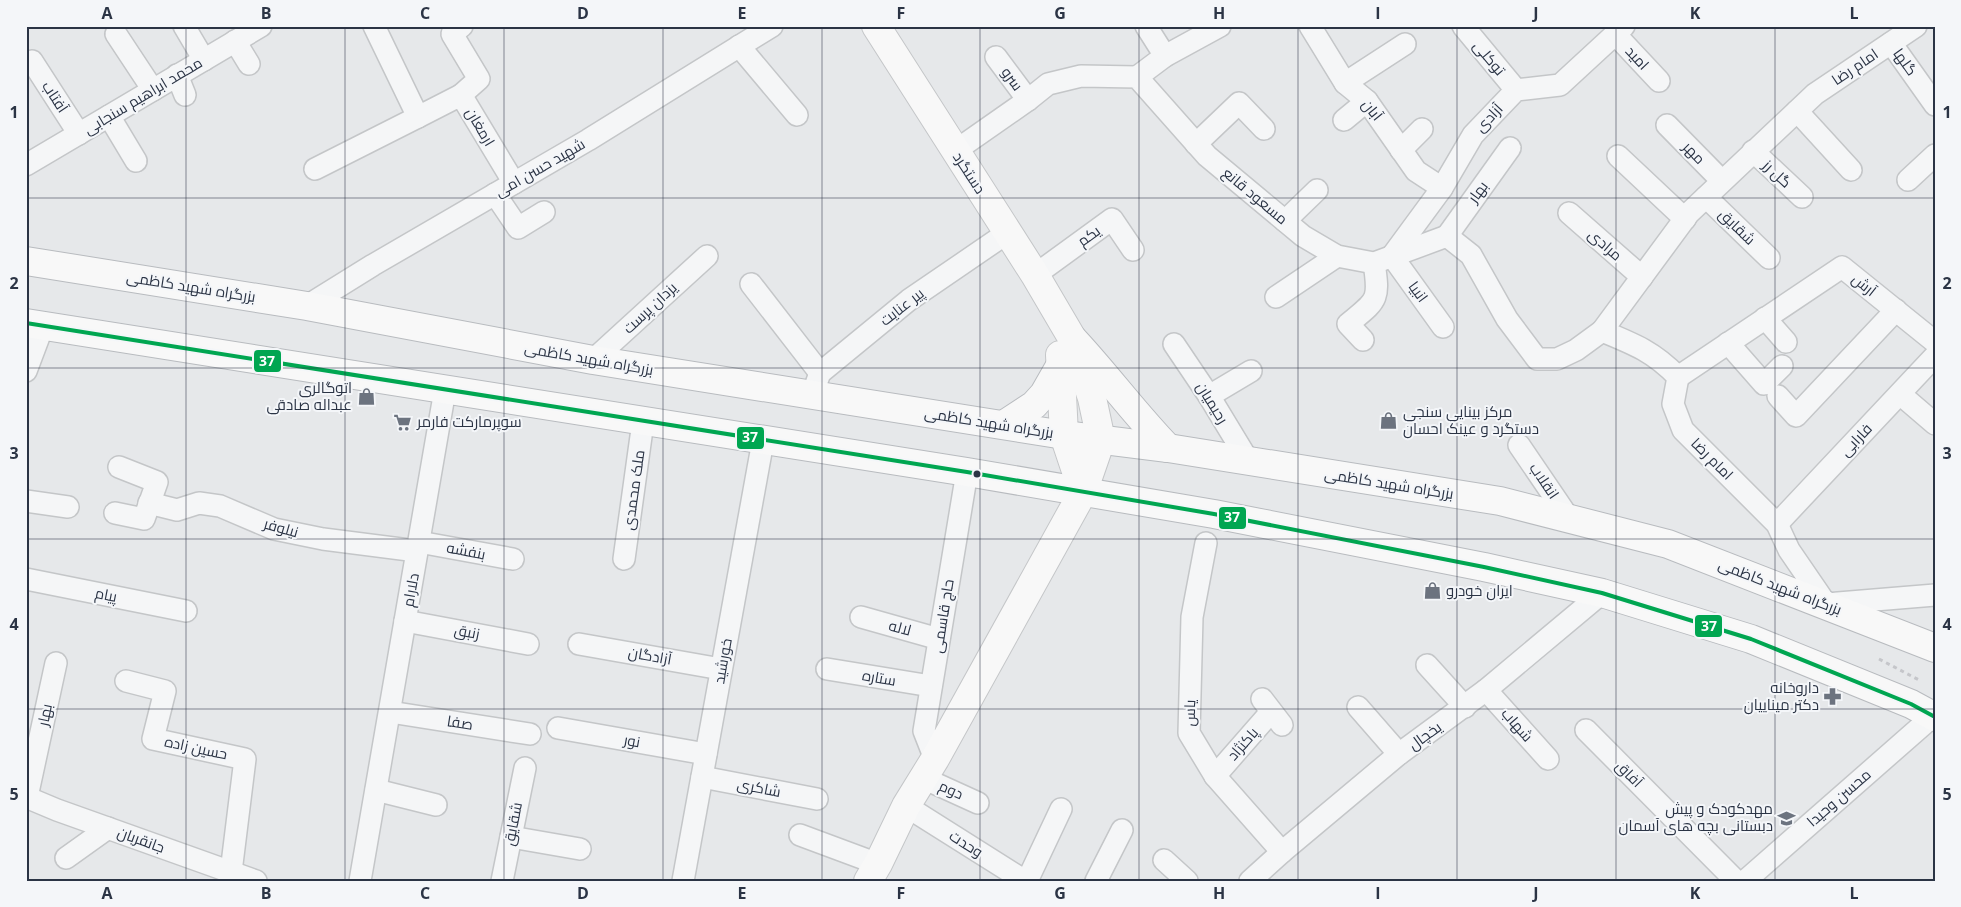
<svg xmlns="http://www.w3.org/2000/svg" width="1961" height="907" viewBox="0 0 1961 907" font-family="'Open Sans',Cairo,sans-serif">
<rect width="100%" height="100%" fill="#e6e8ea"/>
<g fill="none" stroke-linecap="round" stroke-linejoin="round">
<defs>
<g id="street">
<polyline points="184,26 204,60"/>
<polyline points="374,26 418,117 461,95 514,183"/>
<polyline points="1146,26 1165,56"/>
<polyline points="1310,26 1345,83 1367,101 1416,171 1442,188"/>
<polyline points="1463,26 1516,90"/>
<polyline points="116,34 153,90"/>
<polyline points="1615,34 1659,81"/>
<polyline points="235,41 249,64"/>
<polyline points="1891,43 1935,105"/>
<polyline points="739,46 797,115"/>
<polyline points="996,57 1028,100"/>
<polyline points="32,61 79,134"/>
<polyline points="177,75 185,95"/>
<polyline points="1137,77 1165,56 1220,26"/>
<polyline points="1345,83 1405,44"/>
<polyline points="461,95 479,79 452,34 462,26"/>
<polyline points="1797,111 1851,170"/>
<polyline points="109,116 136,161"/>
<polyline points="1344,120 1367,101"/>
<polyline points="1667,125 1722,181"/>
<polyline points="1196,144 1239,103 1264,129"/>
<polyline points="1401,150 1422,129"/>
<path d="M955,151L1028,100L1048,84L1081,76L1137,77L1207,156L1303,236L1337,256L1374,263L1447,236L1471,255L1507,319L1537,359H1557L1576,350L1602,331C1634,344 1654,352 1678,377L1673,404L1683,430L1777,524L1789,550L1826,604L1935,595"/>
<polyline points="1753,151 1802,197"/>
<polyline points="1618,156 1685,219"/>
<polyline points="26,165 261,26"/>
<polyline points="315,169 418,117"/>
<polyline points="1908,180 1935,155"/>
<polyline points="495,194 518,228 544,212"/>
<polyline points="1706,197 1769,258"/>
<polyline points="1569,213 1642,277"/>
<polyline points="1285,221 1317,190"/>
<polyline points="1447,236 1510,148"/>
<polyline points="1035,275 1112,219 1133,250"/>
<polyline points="751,284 820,373"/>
<polyline points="1276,297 1337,256"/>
<polyline points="307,306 373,265 588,140 772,26"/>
<polyline points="1765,318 1786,342"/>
<polyline points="1443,327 1392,256 1442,188 1473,135 1516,90 1560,85 1624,26"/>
<polyline points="1602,331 1689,213 1815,94 1916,26"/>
<path d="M1363,340L1348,324C1377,300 1380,301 1374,263"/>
<polyline points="1728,343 1764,384 1782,366"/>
<polyline points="1174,344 1209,396 1249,462"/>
<polyline points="593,360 707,256"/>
<polyline points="26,371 43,326"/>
<polyline points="1678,377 1842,267 1935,342"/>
<polyline points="1900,394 1935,424"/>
<polyline points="812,395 820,373 909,300 1007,233"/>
<polyline points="1209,396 1251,371"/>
<polyline points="1778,396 1796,416 1896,310"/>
<polyline points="1519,445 1568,517"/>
<polyline points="26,501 68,507"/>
<polyline points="149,503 177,510 199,503 220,506 274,529 323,539 417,551"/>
<polyline points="115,513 144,519 157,482 119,467"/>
<polyline points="1777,524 1935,356"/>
<polyline points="419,542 513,559"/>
<polyline points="1206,543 1192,617 1189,733 1215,776 1282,852"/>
<polyline points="624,559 643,422"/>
<polyline points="26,579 186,611"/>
<polyline points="861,617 939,639"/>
<polyline points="405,621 528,644"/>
<polyline points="579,644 721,669"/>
<polyline points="1427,665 1465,707"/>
<polyline points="827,669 931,686"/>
<polyline points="126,681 165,691 153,739 245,759 231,872"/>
<polyline points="1486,690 1548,759"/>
<polyline points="1262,699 1282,725"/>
<polyline points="1358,707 1399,754"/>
<polyline points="390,712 530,734"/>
<polyline points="558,728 706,754"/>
<polyline points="1586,730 1736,881"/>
<polyline points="935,759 924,731 967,472"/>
<polyline points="1215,776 1271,712"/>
<polyline points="702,777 817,799"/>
<polyline points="923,778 978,803"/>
<polyline points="376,790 436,805"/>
<polyline points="26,797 57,810 256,881"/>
<polyline points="27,797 56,663"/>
<polyline points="906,806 1025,881"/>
<polyline points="800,835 878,864"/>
<polyline points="511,837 580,849"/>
<polyline points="66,858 108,828"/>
<polyline points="1164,860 1187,881"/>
<polyline points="360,881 445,390"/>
<polyline points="502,881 525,768"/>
<polyline points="683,881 763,441"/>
<polyline points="1027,881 1061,809"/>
<polyline points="1096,881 1122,830"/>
<polyline points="1250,881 1282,852 1399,754 1486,690 1602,593"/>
<polyline points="1745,881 1933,716"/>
</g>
<g id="secondary">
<polyline points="1060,355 1064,435 1083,492"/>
<polyline points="868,881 878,864 906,806 935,759 1083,492 1101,440 1092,398 1072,338 1035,275 876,26"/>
</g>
<g id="highway">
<polyline points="26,261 307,306 593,360 1064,435 1168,448 1500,501 1668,544 1935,648"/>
<polyline points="26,323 967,472 1214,514 1484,567 1602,593 1751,639 1911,704 1935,717"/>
<path d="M1072,338C1105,373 1134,413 1168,448"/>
<polyline points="1005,424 1034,405 1044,394 1060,366"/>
</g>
</defs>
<use href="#street" stroke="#c4c6c8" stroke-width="24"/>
<use href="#secondary" stroke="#c4c6c8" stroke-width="30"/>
<use href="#highway" stroke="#b8bbbf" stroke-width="30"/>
<polyline stroke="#c5c6ca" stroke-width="3" stroke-dasharray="4 4" stroke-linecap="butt" points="1879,659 1921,681"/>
<use href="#street" stroke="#f5f6f7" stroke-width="21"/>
<use href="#secondary" stroke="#f8f8f8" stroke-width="28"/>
<use href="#highway" stroke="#f8f8f8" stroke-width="28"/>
<defs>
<polyline id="bus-1" points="26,323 967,472 1214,514 1484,567 1602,593 1751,639 1911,704 1935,717"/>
</defs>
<use href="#bus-1" stroke="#f4f6f9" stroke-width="8"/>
<use href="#bus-1" stroke="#00a651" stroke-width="4"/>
</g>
<path fill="none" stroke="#2b3445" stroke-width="1" stroke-opacity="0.55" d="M186,26V881M345,26V881M504,26V881M663,26V881M822,26V881M980,26V881M1139,26V881M1298,26V881M1457,26V881M1616,26V881M1775,26V881M26,198H1935M26,368H1935M26,539H1935M26,709H1935"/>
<defs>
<symbol id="shop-bare" viewBox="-9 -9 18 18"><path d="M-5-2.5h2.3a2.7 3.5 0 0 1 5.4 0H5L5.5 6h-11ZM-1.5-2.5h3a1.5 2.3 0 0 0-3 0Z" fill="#6c737f" stroke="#f4f6f9" stroke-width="2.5" paint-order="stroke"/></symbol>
<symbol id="supermarket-bare" viewBox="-9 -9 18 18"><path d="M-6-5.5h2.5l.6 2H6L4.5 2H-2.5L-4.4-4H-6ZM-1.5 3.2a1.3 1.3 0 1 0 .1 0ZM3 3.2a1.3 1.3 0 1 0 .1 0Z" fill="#6c737f" stroke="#f4f6f9" stroke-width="2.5" paint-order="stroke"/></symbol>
<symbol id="pharmacy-bare" viewBox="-9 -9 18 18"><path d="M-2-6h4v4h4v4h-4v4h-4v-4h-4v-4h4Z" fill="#6c737f" stroke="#f4f6f9" stroke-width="2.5" paint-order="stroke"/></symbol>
<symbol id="school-bare" viewBox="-9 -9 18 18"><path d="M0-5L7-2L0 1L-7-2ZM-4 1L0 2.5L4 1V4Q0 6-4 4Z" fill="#6c737f" stroke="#f4f6f9" stroke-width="2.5" paint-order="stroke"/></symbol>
</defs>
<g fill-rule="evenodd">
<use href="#shop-bare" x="354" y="384" width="25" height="25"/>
<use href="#shop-bare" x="1376" y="408" width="25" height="25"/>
<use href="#supermarket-bare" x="390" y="410" width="25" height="25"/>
<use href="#shop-bare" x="1420" y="578" width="25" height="25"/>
<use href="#pharmacy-bare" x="1820" y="684" width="25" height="25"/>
<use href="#school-bare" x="1774" y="806" width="25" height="25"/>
</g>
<circle fill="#2b3445" stroke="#f4f6f9" stroke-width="2" cx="977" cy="474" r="4.5"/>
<g text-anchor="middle" stroke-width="4" stroke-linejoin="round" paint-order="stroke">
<g font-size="15" fill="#2b3445" stroke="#f4f6f9">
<text transform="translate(1489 58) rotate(50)" y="5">توکلی</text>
<text transform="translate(1637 58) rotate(47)" y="5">امید</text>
<text transform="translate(1905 62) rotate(55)" y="5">گلها</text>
<text transform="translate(1855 67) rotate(-34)" y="5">امام رضا</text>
<text transform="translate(1012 79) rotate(54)" y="5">سرو</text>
<text transform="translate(143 96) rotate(-31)" y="5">محمد ابراهیم سنجابی</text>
<text transform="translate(55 97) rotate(57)" y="5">آفتاب</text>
<text transform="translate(1372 110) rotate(51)" y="5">آبان</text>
<text transform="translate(1489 118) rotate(-47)" y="5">آزادی</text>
<text transform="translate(480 127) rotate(59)" y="5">ارمغان</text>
<text transform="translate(1694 153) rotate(46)" y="5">مهر</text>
<text transform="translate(540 168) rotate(-30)" y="5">شهید حسن امی</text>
<text transform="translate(969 173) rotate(57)" y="5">دستگرد</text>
<text transform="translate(1777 174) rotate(43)" y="5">گل رز</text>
<text transform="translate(1478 192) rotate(-53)" y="5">بهار</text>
<text transform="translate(1255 196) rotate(40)" y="5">مسعود قانع</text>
<text transform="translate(1737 227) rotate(44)" y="5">شقایق</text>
<text transform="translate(1089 236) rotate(-36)" y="5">یکم</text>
<text transform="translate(1605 245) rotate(41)" y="5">مرادی</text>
<text transform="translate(1864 285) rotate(39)" y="5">آرش</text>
<text transform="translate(191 287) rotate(9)" y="5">بزرگراه شهید کاظمی</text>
<text transform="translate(1418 292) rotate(54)" y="5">انبیا</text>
<text transform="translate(902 307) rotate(-38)" y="5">پیر عنایت</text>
<text transform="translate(650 308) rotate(-43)" y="5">یزدان پرست</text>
<text transform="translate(589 359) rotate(10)" y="5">بزرگراه شهید کاظمی</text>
<text transform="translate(1212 403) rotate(58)" y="5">رحیمیان</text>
<text transform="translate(989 423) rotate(9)" y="5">بزرگراه شهید کاظمی</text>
<text transform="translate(1856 440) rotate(-47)" y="5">فارابی</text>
<text transform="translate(1712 459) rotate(45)" y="5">امام رضا</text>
<text transform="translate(1544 481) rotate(56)" y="5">انقلاب</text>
<text transform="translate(1389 484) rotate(9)" y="5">بزرگراه شهید کاظمی</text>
<text transform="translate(634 490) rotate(-82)" y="5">ملک محمدی</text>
<text transform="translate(281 528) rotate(16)" y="5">نیلوفر</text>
<text transform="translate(466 551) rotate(11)" y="5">بنفشه</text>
<text transform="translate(1780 587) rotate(21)" y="5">بزرگراه شهید کاظمی</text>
<text transform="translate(411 590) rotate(-80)" y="5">دلارام</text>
<text transform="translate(106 595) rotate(11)" y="5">پیام</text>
<text transform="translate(943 616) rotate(-81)" y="5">حاج قاسمی</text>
<text transform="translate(900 628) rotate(15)" y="5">لاله</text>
<text transform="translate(467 632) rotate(11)" y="5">زنبق</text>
<text transform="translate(650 656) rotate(10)" y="5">آزادگان</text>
<text transform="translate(723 661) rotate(-80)" y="5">خورشید</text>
<text transform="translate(879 678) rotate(10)" y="5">ستاره</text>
<text transform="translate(1190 713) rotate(-89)" y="5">یاس</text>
<text transform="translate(45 715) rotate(-78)" y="5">بهار</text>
<text transform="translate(460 723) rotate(9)" y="5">صفا</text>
<text transform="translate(1517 725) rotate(49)" y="5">شهاب</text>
<text transform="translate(1425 736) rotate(-36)" y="5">یخچال</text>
<text transform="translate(632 741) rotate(10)" y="5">نور</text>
<text transform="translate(1243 744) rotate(-49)" y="5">پاکنژاد</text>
<text transform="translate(196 748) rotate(12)" y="5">حسین زاده</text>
<text transform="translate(1629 774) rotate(45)" y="5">آفاق</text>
<text transform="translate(759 788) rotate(11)" y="5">شاکری</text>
<text transform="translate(951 790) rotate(24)" y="5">دوم</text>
<text transform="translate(1839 798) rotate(-41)" y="5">محسن وحیدا</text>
<text transform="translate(513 824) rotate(-79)" y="5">شقایق</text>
<text transform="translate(141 840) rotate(20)" y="5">جانقربان</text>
<text transform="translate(966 844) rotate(32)" y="5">وحدت</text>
</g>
<g font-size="15" fill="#2b3445" stroke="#f4f6f9" text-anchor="end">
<text x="352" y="393">اتوگالری<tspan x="352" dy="17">عبداله صادقی</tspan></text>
<text x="1403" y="417" text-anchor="start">مرکز بینایی سنجی<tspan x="1403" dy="17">دستگرد و عینک احسان</tspan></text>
<text x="417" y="427" text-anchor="start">سوپرمارکت فارمر</text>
<text x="1446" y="596" text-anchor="start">ایران خودرو</text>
<text x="1819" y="693">داروخانه<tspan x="1819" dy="17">دکتر میناییان</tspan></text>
<text x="1773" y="814">مهدکودک و پیش<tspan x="1773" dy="17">دبستانی بچه های آسمان</tspan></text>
</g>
</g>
<g stroke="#f4f6f9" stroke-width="2">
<rect x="253" y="349" width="29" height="24" rx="5" fill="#00a651"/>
<rect x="736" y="426" width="29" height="24" rx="5" fill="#00a651"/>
<rect x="1218" y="506" width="29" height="24" rx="5" fill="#00a651"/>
<rect x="1694" y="614" width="29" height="24" rx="5" fill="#00a651"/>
</g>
<g font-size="14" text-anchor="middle" font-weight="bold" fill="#fff">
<text x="267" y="366">37</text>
<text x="750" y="442">37</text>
<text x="1232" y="522">37</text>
<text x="1709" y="631">37</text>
</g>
<rect width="1961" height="907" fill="none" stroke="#f4f6f9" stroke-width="55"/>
<rect x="28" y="28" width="1906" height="852" fill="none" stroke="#2b3445" stroke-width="2"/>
<g font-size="16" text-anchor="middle" font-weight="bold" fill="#2b3445">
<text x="107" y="19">A</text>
<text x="266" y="19">B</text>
<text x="425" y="19">C</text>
<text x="583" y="19">D</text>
<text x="742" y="19">E</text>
<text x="901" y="19">F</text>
<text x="1060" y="19">G</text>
<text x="1219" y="19">H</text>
<text x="1378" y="19">I</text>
<text x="1536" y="19">J</text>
<text x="1695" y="19">K</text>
<text x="1854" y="19">L</text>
<text x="14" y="118">1</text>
<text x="1947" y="118">1</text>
<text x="14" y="289">2</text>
<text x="1947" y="289">2</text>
<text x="14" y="459">3</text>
<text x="1947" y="459">3</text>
<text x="14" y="630">4</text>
<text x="1947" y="630">4</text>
<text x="14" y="800">5</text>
<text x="1947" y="800">5</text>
<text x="107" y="899">A</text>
<text x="266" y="899">B</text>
<text x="425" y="899">C</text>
<text x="583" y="899">D</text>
<text x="742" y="899">E</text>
<text x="901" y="899">F</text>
<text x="1060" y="899">G</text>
<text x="1219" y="899">H</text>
<text x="1378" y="899">I</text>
<text x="1536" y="899">J</text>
<text x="1695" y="899">K</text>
<text x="1854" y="899">L</text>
</g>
</svg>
